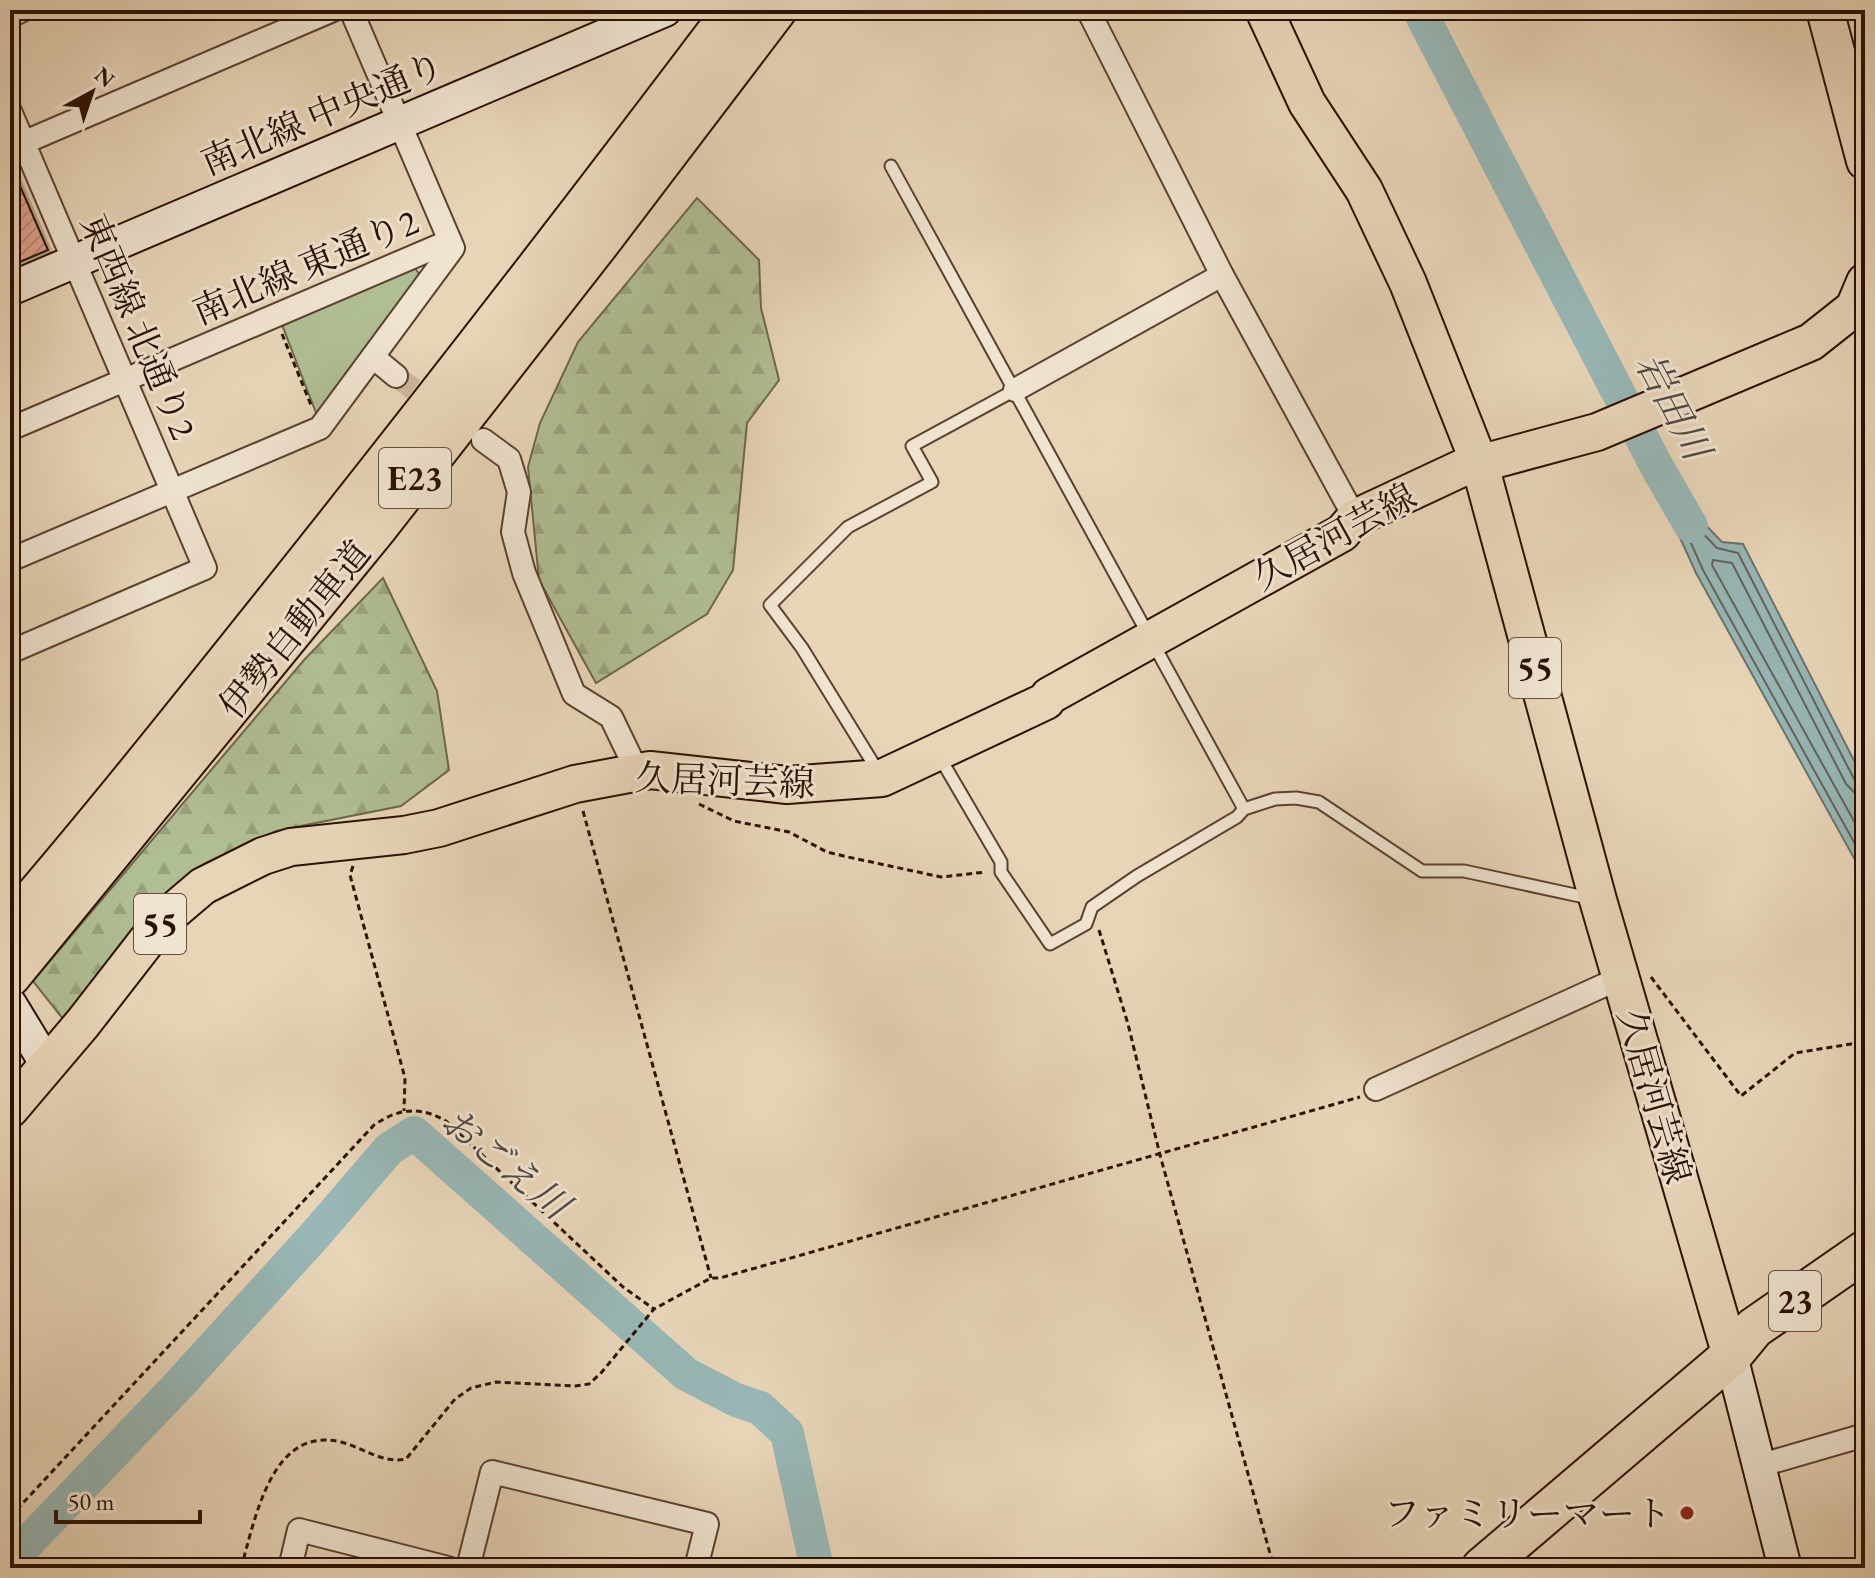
<svg xmlns="http://www.w3.org/2000/svg" width="1875" height="1578" viewBox="0 0 1875 1578" font-family="'EB Garamond','Noto Serif JP',serif">
<defs>
<pattern id="forest-firs" width="22" height="20" patternUnits="userSpaceOnUse" patternTransform="scale(2)"><rect width="22" height="20" fill="#b0be93"/><path d="M5 1l3.5 6h-7zM16 11l3.5 6h-7z" fill="#98a27d"/></pattern>
<pattern id="building-hatch" width="6" height="6" patternUnits="userSpaceOnUse" patternTransform="scale(2)"><rect width="6" height="6" fill="#e0a38d"/><path d="M-1 1l2-2M0 6l6-6M5 7l2-2" fill="none" stroke="#c08b78"/></pattern>
</defs>
<rect width="100%" height="100%" fill="#e8d5b8"/>
<filter id="stains"><feTurbulence type="fractalNoise" baseFrequency=".0025" numOctaves="4"/><feColorMatrix values="0 0 0 0 .2 0 0 0 0 .09 0 0 0 0 .02 0 0 0 .5 -.17"/></filter>
<radialGradient id="worn" r=".72"><stop offset=".6" stop-color="#630" stop-opacity="0"/><stop offset="1" stop-color="#630" stop-opacity=".3"/></radialGradient>
<g fill="url(#forest-firs)" stroke="#6d674b" stroke-width="2">
<polygon points="697,198 759,260 761,308 779,380 747,423 733,570 707,614 596,683 539,580 528,467 540,423 578,342"/>
<polygon points="383,578 437,691 449,770 401,806 276,831 204,864 63,1019 33,981 304,660"/>
</g>
<polygon fill="#b0be93" stroke="#6d674b" stroke-width="2" points="413,265 421,277 318,418 281,322"/>
<polygon fill="#98b7b6" stroke="#6c746e" stroke-width="2" points="1646,463 1722,542 1743,544 1865,782 1865,878 1696,573"/>
<polygon fill="#0003" points="10,165 19,174 56,260 10,279"/>
<g fill="none" stroke-linecap="round" stroke-linejoin="round">
<g stroke="#61645c" stroke-width="2">
<polyline points="1865,784 1854,779 1738,553 1717,548 1689,519 1684,519 1682,523 1703,570 1865,862"/>
<polyline points="1865,794 1854,792 1846,784 1732,563 1713,560 1712,565 1865,841"/>
</g>
<g stroke="#98b7b6" stroke-width="34">
<polyline points="1419,10 1657,467 1691,526"/>
<polyline points="10,1561 175,1389 316,1234 389,1149 414,1133 686,1374 736,1400 760,1408 787,1433 817,1568"/>
</g>
</g>
<polygon fill="url(#building-hatch)" stroke="#2a1003" stroke-width="2" points="10,163 48,250 10,266"/>
<g fill="none" stroke-linecap="round" stroke-linejoin="round">
<polyline stroke="#ccb79d" stroke-width="22" stroke-dasharray="22 11" stroke-linecap="butt" points="396,376 440,409"/>
<defs>
<g id="lane">
<polyline points="891,166 1244,809"/>
<polyline points="939,756 1001,862 1001,872 1050,944 1086,924 1092,907 1137,876 1237,817 1244,809 1275,799 1296,798 1319,802 1422,871 1464,871 1589,898"/>
<polyline points="879,773 802,648 770,605 848,527 932,482 912,446 1015,390"/>
</g>
<g id="street">
<polyline points="613,10 621,29"/>
<polyline points="1088,10 1222,275 1355,518"/>
<polyline points="10,16 23,10"/>
<polyline points="10,111 205,568 10,652"/>
<polyline points="11,148 333,10"/>
<polyline points="373,357 396,376"/>
<polyline points="1015,390 1222,275"/>
<polyline points="10,429 450,241"/>
<polyline points="483,440 509,459 519,492 513,532 524,573 574,694 611,717 638,773"/>
<polyline points="10,560 320,428 453,248 351,10"/>
<polyline points="1376,1089 1620,978"/>
<polyline points="1758,1466 1865,1435"/>
<polyline points="290,1568 299,1530 448,1568"/>
<polyline points="468,1568 492,1472 707,1524 696,1568"/>
</g>
<g id="secondary">
<polyline points="10,289 665,10"/>
<polyline points="10,1004 47,1065"/>
<polyline points="1731,1356 1785,1568"/>
</g>
<g id="primary">
<polyline points="1264,10 1307,103 1364,190 1408,283 1480,465 1598,900 1731,1356"/>
<polyline points="1825,10 1865,161"/>
<polyline points="10,1109 83,1023 163,920 203,886 263,856 291,847 404,835 439,828 575,784 650,770 787,785 882,778 1046,701 1049,696 1342,533 1355,518 1460,469 1597,432 1811,342 1854,308 1865,282"/>
</g>
<g id="highway">
<path d="M10,926C97,825 180,721 263,617C423,417 580,214 734,10"/>
<polyline points="10,976 378,526 602,239 776,10"/>
<polyline points="1482,1568 1731,1356 1754,1328 1865,1251"/>
</g>
</defs>
<use href="#lane" stroke="#5a4130" stroke-width="15"/>
<use href="#street" stroke="#5a4130" stroke-width="26"/>
<use href="#secondary" stroke="#2a1003" stroke-width="36"/>
<use href="#primary" stroke="#2a1003" stroke-width="40"/>
<use href="#highway" stroke="#2a1003" stroke-width="44"/>
<g stroke="#2a1003" stroke-width="3" stroke-dasharray="6 4" stroke-linecap="butt">
<polyline points="1376,12 1380,10"/>
<polyline points="282,334 311,405"/>
<polyline points="699,804 734,821 789,832 827,852 848,857 941,877 986,872"/>
<polyline points="583,811 711,1278"/>
<polyline points="353,866 350,875 405,1078 404,1111"/>
<polyline points="1099,930 1128,1024 1160,1155 1274,1568"/>
<polyline points="1651,977 1741,1096 1795,1053 1851,1044 1865,1050"/>
<path d="M10,1517L374,1125C399,1108 420,1106 446,1121L623,1287L654,1309"/>
<path d="M241,1568C255,1520 271,1425 341,1442C364,1448 383,1464 406,1459L455,1399L471,1388L496,1382L575,1386L589,1384L601,1373L654,1309L711,1278H720L1360,1097"/>
</g>
<use href="#lane" stroke="#f0e4d1" stroke-width="11"/>
<use href="#street" stroke="#f0e4d1" stroke-width="22"/>
<use href="#secondary" stroke="#f0e4d1" stroke-width="32"/>
<use href="#primary" stroke="#e8d5b8" stroke-width="36"/>
<use href="#highway" stroke="#e8d5b8" stroke-width="40"/>
</g>
<circle fill="#8f2418" stroke="#f0e4d1" stroke-width="3" cx="1687" cy="1513" r="8"/>
<g text-anchor="middle" stroke-width="6" stroke-linejoin="round" paint-order="stroke">
<g fill="#f0e4d1" stroke="#655041" stroke-width="2">
<rect x="379" y="448" width="72" height="60" rx="6"/>
<rect x="1509" y="638" width="52" height="60" rx="6"/>
<rect x="134" y="894" width="52" height="60" rx="6"/>
<rect x="1769" y="1271" width="52" height="60" rx="6"/>
</g>
<g font-size="34" font-weight="bold" fill="#2a1003">
<text x="415" y="490">E23</text>
<text x="1535" y="680">55</text>
<text x="160" y="936">55</text>
<text x="1795" y="1313">23</text>
</g>
<g font-size="36" fill="#2a1003" stroke="#f0e4d1">
<text transform="translate(322 113) rotate(-23)" y="13">南北線 中央通り</text>
<text transform="translate(305 266) rotate(-23)" y="13">南北線 東通り2</text>
<text transform="translate(139 326) rotate(67)" y="13">東西線 北通り2</text>
<text transform="translate(1334 536) rotate(-29)" y="13">久居河芸線</text>
<text transform="translate(294 629) rotate(-51)" y="13">伊勢自動車道</text>
<text transform="translate(725 780) rotate(2)" y="13">久居河芸線</text>
<text transform="translate(1655 1096) rotate(74)" y="13">久居河芸線</text>
</g>
<g font-size="36" fill="#2a1003" stroke="#f0e4d1" text-anchor="end">
<text x="1671" y="1526">ファミリーマート</text>
</g>
<g font-size="38" font-style="italic" fill="#504a42" stroke="#f0e4d1">
<text transform="translate(1673 406) rotate(62)" y="13">岩田川</text>
<text transform="translate(505 1163) rotate(39)" y="13">おごえ川</text>
</g>
</g>
<rect width="1875" height="1578" fill="none" stroke="#e8d5b8" stroke-width="40"/>
<rect x="12" y="12" width="1851" height="1554" fill="none" stroke="#2a1003" stroke-width="4"/>
<rect x="20" y="20" width="1835" height="1538" fill="none" stroke="#2a1003" stroke-width="2"/>
<g transform="translate(92 92) rotate(40)" stroke="#f0e4d1" stroke-width="6" paint-order="stroke">
<path d="M0-6L14 30L0 20L-14 30Z" fill="#2a1003"/>
<text y="-12" font-size="22" font-weight="bold" text-anchor="middle" fill="#2a1003">N</text>
</g>
<path d="M56 1510v12h144v-12" fill="none" stroke="#2a1003" stroke-width="4"/>
<text x="68" y="1510" font-size="24" fill="#2a1003" stroke="#f0e4d1" stroke-width="6" paint-order="stroke">50 m</text>
<rect width="100%" height="100%" filter="url(#stains)"/>
<rect width="100%" height="100%" fill="url(#worn)"/>
</svg>
